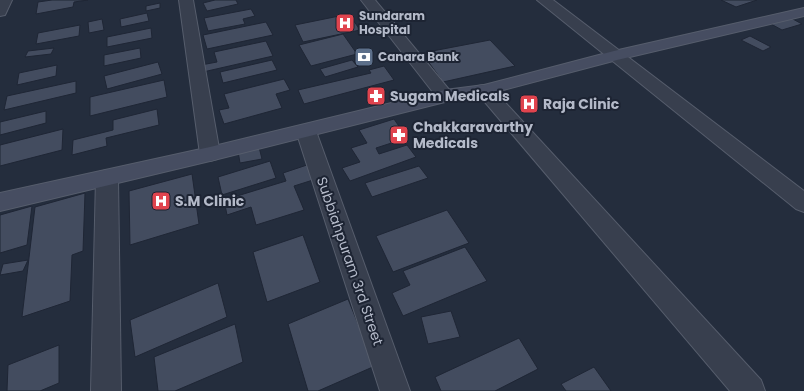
<svg xmlns="http://www.w3.org/2000/svg" width="804" height="391" viewBox="0 0 804 391" font-family="Poppins,sans-serif">
<rect width="100%" height="100%" fill="#242d3d"/>
<g fill="#434c5f" stroke="#1f2635">
<polygon points="52,0 88,0 74,2 73,7 36,14 38,2"/>
<polygon points="215,0 236,0 238,4 207,11 203,3"/>
<polygon points="721,0 757,0 736,7"/>
<polygon points="160,3 160,8 146,11 146,6"/>
<polygon points="251,9 255,16 243,19 245,24 208,31 204,18"/>
<polygon points="147,13 149,21 121,27 120,19"/>
<polygon points="349,14 360,30 303,42 295,25"/>
<polygon points="791,18 802,24 782,30 771,24"/>
<polygon points="102,19 104,30 89,33 88,22"/>
<polygon points="266,22 273,35 207,49 203,35"/>
<polygon points="80,25 79,36 36,44 38,33"/>
<polygon points="151,28 152,38 107,47 107,37"/>
<polygon points="343,34 357,54 311,66 299,45"/>
<polygon points="750,36 771,47 763,51 741,40"/>
<polygon points="490,40 515,66 443,82 422,53"/>
<polygon points="266,41 273,56 203,72 201,65 217,62 214,52"/>
<polygon points="54,48 51,54 25,57 28,51"/>
<polygon points="140,48 141,58 104,66 104,55"/>
<polygon points="272,60 277,70 223,83 220,72"/>
<polygon points="352,60 358,67 325,77 320,69"/>
<polygon points="158,62 162,74 107,89 104,76"/>
<polygon points="57,65 56,76 17,85 19,73"/>
<polygon points="384,66 394,80 304,104 298,90 371,73 369,70"/>
<polygon points="284,79 290,90 276,94 282,108 224,124 219,110 229,108 224,94"/>
<polygon points="164,80 167,97 90,116 90,97"/>
<polygon points="76,81 76,93 4,110 7,96"/>
<polygon points="157,109 159,125 106,138 107,146 72,155 73,140 113,130 113,120"/>
<polygon points="46,111 46,123 0,135 0,122"/>
<polygon points="394,119 407,138 376,148 379,154 407,145 416,157 350,181 342,168 360,162 351,148 367,143 359,130"/>
<polygon points="63,129 62,150 0,166 0,145"/>
<polygon points="259,147 262,159 240,163 238,151"/>
<polygon points="270,161 276,178 222,195 218,177"/>
<polygon points="307,165 313,180 294,186 304,210 256,225 251,207 227,215 224,200 286,181 283,173"/>
<polygon points="419,166 428,178 372,197 365,183"/>
<polygon points="192,174 199,224 130,245 129,191"/>
<polygon points="85,193 83,251 72,255 70,301 22,317 35,207"/>
<polygon points="32,206 27,245 0,253 0,215"/>
<polygon points="447,210 469,243 393,272 376,236"/>
<polygon points="303,235 320,282 267,302 253,252"/>
<polygon points="465,247 487,281 403,316 392,293 410,285 403,271"/>
<polygon points="28,260 23,271 0,275 3,264"/>
<polygon points="218,283 227,317 135,357 130,320"/>
<polygon points="348,299 375,366 318,391 308,391 288,324"/>
<polygon points="451,311 460,337 428,344 421,317"/>
<polygon points="235,324 243,362 175,391 158,391 154,357"/>
<polygon points="519,338 538,369 495,391 441,391 435,377"/>
<polygon points="59,345 59,383 40,391 7,391 8,365"/>
<polygon points="594,367 611,391 566,391 561,384"/>
</g>
<g fill="none" stroke-linecap="round" stroke-linejoin="round">
<defs>
<g id="street">
<polygon points="0,0 12,0 5,15 0,16"/>
<polygon points="179,0 193,0 220,154 217,159 210,161 203,159 200,154"/>
<polygon points="361,0 375,0 451,92 454,96 451,100 445,102 439,100"/>
<polygon points="537,0 553,0 804,191 804,212 796,209"/>
<polygon points="484,85 490,86 761,380 765,391 730,391 478,94 475,90 478,86"/>
<polygon points="306,125 313,126 316,131 410,391 380,391 296,131 299,126"/>
<polygon points="107,170 115,172 118,178 121,391 91,391 96,178 99,172"/>
</g>
<polygon id="secondary" points="804,8 804,16 617,60 484,95 445,102 210,161 0,211 0,193 210,147 445,90 484,85 614,51"/>
</defs>
<use href="#street" stroke="#565d6c" stroke-width="2"/>
<use href="#secondary" stroke="#565d6c" stroke-width="2"/>
<use href="#street" fill="#383f4e" fill-rule="evenodd"/>
<use href="#secondary" fill="#464d61" fill-rule="evenodd"/>
</g>
<defs>
<symbol id="hospital-square" viewBox="-11 -11 22 22"><rect x="-9" y="-9" width="18" height="18" rx="4" fill="#e0444e" stroke="#1d2433"/><path d="M-5-5h3v3.5h4V-5h3V5h-3V1.5h-4V5h-3Z" fill="#fff"/></symbol>
<symbol id="bank-square" viewBox="-11 -11 22 22"><rect x="-9" y="-9" width="18" height="18" rx="4" fill="#5c6f8a" stroke="#1d2433"/><path d="M-6-4H6V4H-6ZM0-2.3a2.3 2.3 0 1 0 0 4.6a2.3 2.3 0 1 0 0-4.6Z" fill="#fff"/></symbol>
<symbol id="pharmacy-square" viewBox="-11 -11 22 22"><rect x="-9" y="-9" width="18" height="18" rx="4" fill="#e0444e" stroke="#1d2433"/><path d="M-2-6h4v4h4v4h-4v4h-4v-4h-4v-4h4Z" fill="#fff"/></symbol>
</defs>
<g fill-rule="evenodd">
<use href="#hospital-square" x="334" y="12" width="22" height="22"/>
<use href="#bank-square" x="353" y="46" width="22" height="22"/>
<use href="#pharmacy-square" x="365" y="85" width="22" height="22"/>
<use href="#hospital-square" x="518" y="93" width="22" height="22"/>
<use href="#pharmacy-square" x="388" y="124" width="22" height="22"/>
<use href="#hospital-square" x="150" y="190" width="22" height="22"/>
</g>
<g text-anchor="middle" stroke-width="4" stroke-linejoin="round" paint-order="stroke">
<g font-size="12" font-weight="bold" fill="#b4bac9" stroke="#1d2433" text-anchor="start">
<text x="359" y="20">Sundaram<tspan x="359" dy="14">Hospital</tspan></text>
<text x="378" y="61">Canara Bank</text>
</g>
<g font-size="14" font-weight="bold" fill="#b4bac9" stroke="#1d2433" text-anchor="start">
<text x="390" y="101">Sugam Medicals</text>
<text x="543" y="109">Raja Clinic</text>
<text x="413" y="132">Chakkaravarthy<tspan x="413" dy="16">Medicals</tspan></text>
<text x="175" y="206">S.M Clinic</text>
</g>
<g font-size="14" fill="#b4bac9" stroke="#1d2433">
<text transform="translate(350 261) rotate(71)" y="5">Subbiahpuram 3rd Street</text>
</g>
</g>
</svg>
